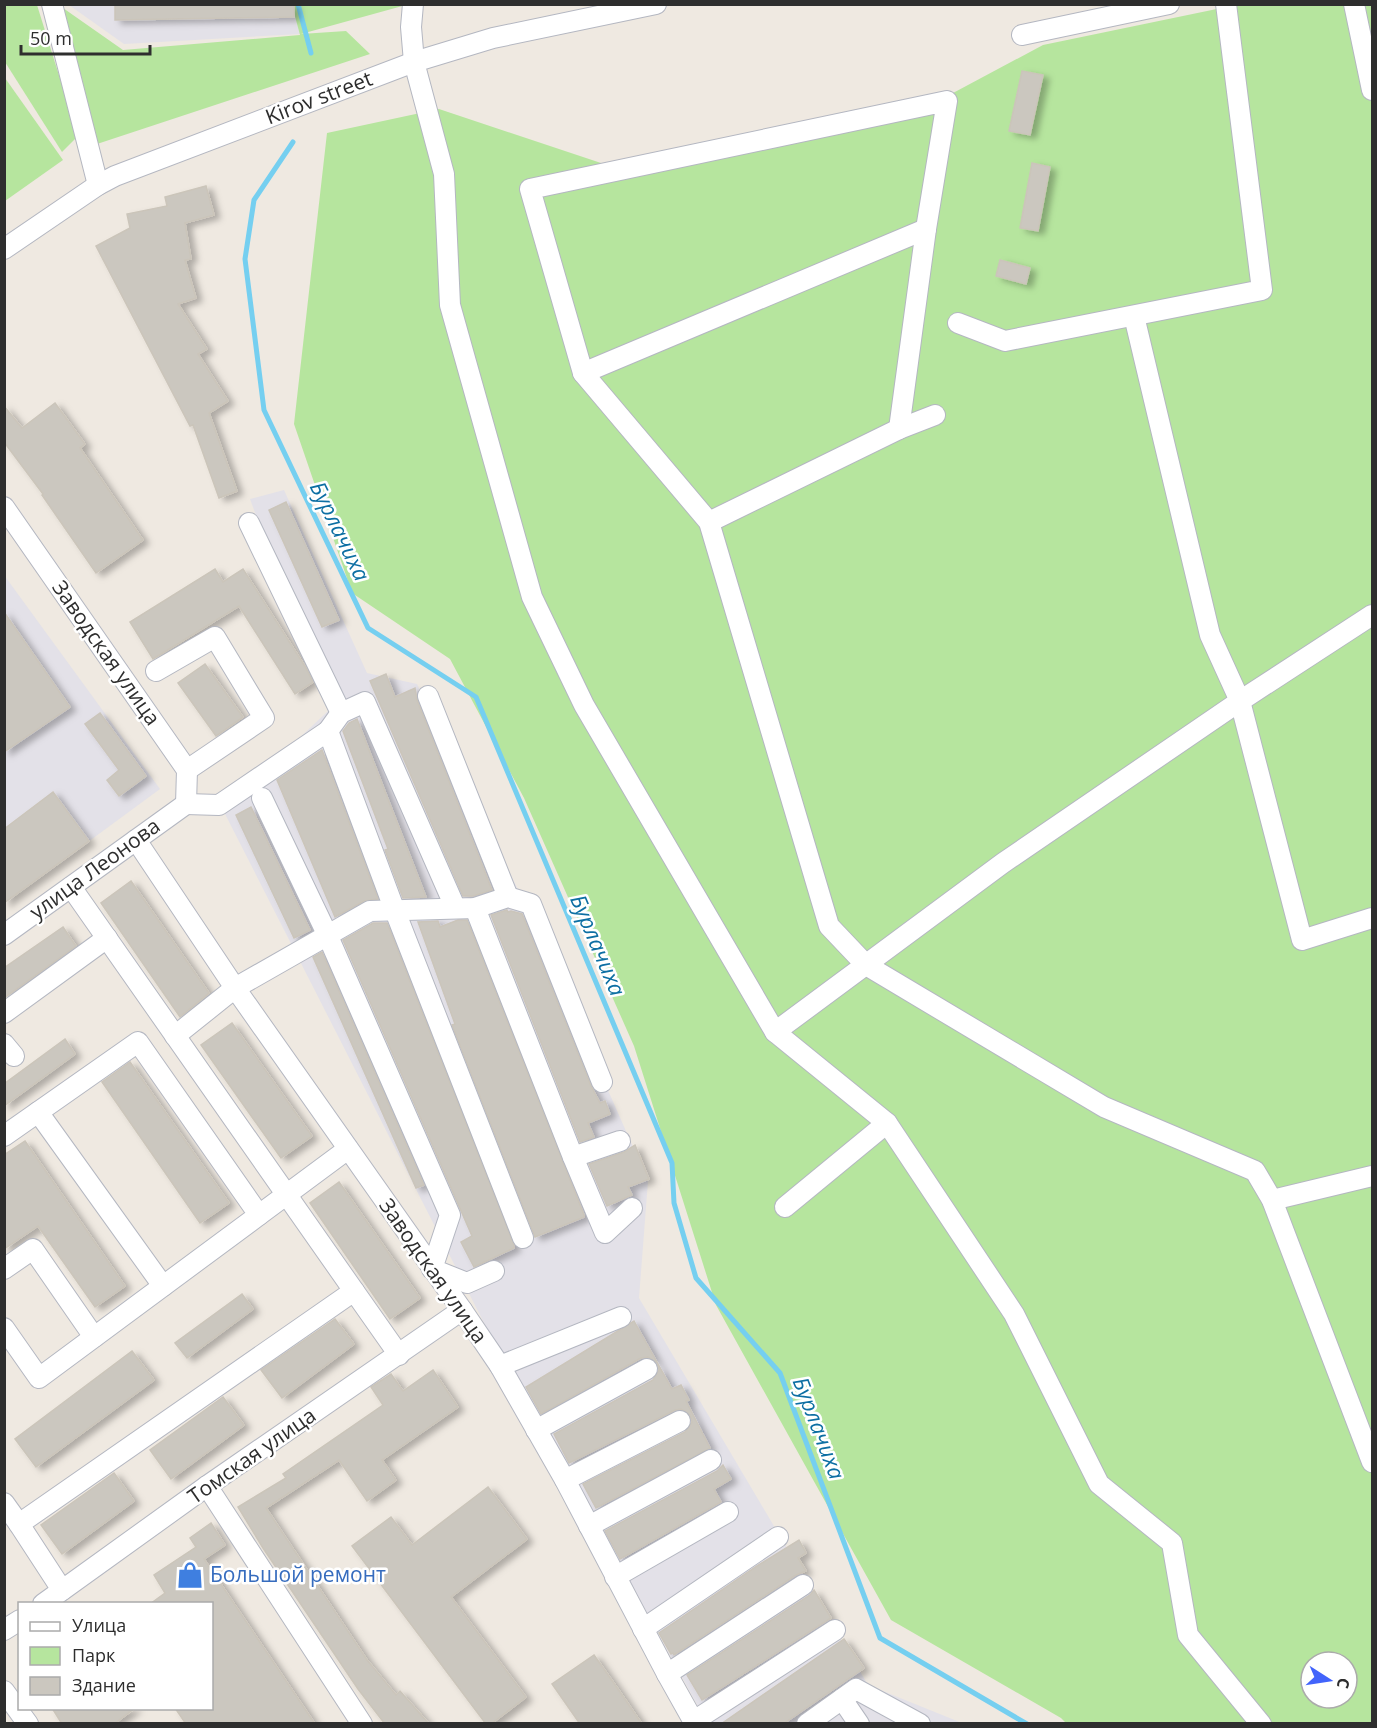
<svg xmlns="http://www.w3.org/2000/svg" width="1377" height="1728" viewBox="0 0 1377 1728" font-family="'Open Sans',sans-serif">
<defs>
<filter id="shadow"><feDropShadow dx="6" dy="3.5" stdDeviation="3" flood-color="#0004"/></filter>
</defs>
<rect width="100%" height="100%" fill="#efe9e1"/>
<g fill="#e3e1e8">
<polygon points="69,5 292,5 300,34 124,44"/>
<polygon points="284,490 367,673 417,684 533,920 648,1181 639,1298 868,1685 962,1723 707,1723 590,1508 510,1374 223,810 328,711 250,499"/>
<polygon points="4,575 160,789 5,903 4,903"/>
</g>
<g fill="#b6e59e" fill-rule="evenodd">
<polygon points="5,5 37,5 78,136 62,152 5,62"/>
<polygon points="292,5 406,5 301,34 346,31 370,54 97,144 63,8 123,50 300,35"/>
<path d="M1236,5H1372V1723H1066L1061,1718L891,1620L716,1305L634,1046L524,798L450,659L352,593L294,424L327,133L439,109L622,170L925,108L1043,45ZM1311,1662H1347V1698H1311Z"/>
<polygon points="5,78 63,160 5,201 4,201"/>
</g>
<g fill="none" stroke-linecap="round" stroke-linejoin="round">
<g stroke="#75cff0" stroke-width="5">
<polyline points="298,4 311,53"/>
<polyline points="293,142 254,200 245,259 264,410 368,628 476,697 672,1163 674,1203 696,1278 780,1373 880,1638 1027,1724"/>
</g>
</g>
<g fill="#cbc7bf" stroke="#cbc5ba" stroke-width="1.5" filter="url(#shadow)">
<polygon points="115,4 294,4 294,17 115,20"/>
<polygon points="1022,71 1043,75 1030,135 1009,131"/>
<polygon points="1032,163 1050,167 1038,231 1020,228"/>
<polygon points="206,186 214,215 185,223 191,259 185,260 196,298 178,304 207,349 198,354 228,401 209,413 237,491 219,498 193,425 190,426 96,246 130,228 127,214 167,206 165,197"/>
<polygon points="1000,260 1030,268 1026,284 996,276"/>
<polygon points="55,403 85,444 80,448 143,540 96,573 42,495 43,494 4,442 4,406 22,428"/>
<polygon points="286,502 339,620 322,627 269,510"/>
<polygon points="215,569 223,582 243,569 306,668 313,682 295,694 239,606 153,659 130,622"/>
<polygon points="4,612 70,707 4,752"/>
<polygon points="205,664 243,717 216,736 178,683"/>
<polygon points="386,674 395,697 415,688 417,700 492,890 473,896 463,896 370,681"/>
<polygon points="100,713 146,776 119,796 107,780 119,770 85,724"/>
<polygon points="357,719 426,897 403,898 385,850 388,849 343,731 349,723"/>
<polygon points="322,750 378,899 364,901 335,917 277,780"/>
<polygon points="53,792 89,841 4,903 4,829"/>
<polygon points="251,807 310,930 294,938 236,815"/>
<polygon points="131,881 209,993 180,1017 101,903"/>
<polygon points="507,910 508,912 511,911 522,914 591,1086 600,1103 605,1101 610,1114 588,1123 594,1137 580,1142 491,915"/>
<polygon points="458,920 467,920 584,1215 584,1217 535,1237 452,1025 455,1024 418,922 438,921 440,927"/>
<polygon points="373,923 387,923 514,1245 514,1248 474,1267 461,1242 472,1236 343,940"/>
<polygon points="63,927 76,946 4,998 4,968"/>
<polygon points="322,952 424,1185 416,1188 313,957"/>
<polygon points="232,1023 312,1136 281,1158 201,1045"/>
<polygon points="65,1039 75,1054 4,1106 4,1084"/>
<polygon points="130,1062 229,1203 200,1223 102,1082"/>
<polygon points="25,1141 125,1286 95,1307 38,1226 4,1249 4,1155"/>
<polygon points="635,1145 649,1179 628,1187 632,1195 607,1206 589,1164 624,1152"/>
<polygon points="339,1182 420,1298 390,1319 310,1203"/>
<polygon points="242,1294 253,1309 187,1358 175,1343"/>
<polygon points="335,1319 354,1344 282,1398 261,1370"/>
<polygon points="634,1321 672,1389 681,1385 689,1400 686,1401 710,1448 596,1508 583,1484 685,1432 692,1422 690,1415 681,1409 675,1410 569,1463 554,1434 653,1380 659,1370 657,1363 648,1357 641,1358 541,1414 526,1387"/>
<polygon points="132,1351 154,1380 36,1467 15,1439"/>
<polygon points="433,1370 458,1407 382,1460 396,1480 367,1501 339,1460 266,1508 367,1660 396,1695 400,1691 429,1724 385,1724 358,1689 263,1548 238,1507 286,1478 283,1474 383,1405 371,1387 391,1374 403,1391"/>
<polygon points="223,1397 244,1425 171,1479 150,1450"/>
<polygon points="723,1465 731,1479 714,1489 721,1502 620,1559 605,1531 717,1471"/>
<polygon points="114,1473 134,1501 62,1554 41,1525"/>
<polygon points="488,1487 527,1539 451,1597 526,1697 491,1724 486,1724 352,1546 391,1517 412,1545"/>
<polygon points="211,1523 225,1545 204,1559 315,1724 186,1724 175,1708 212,1708 212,1604 150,1604 165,1593 154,1575 196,1547 190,1538"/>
<polygon points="799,1540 806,1553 798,1558 806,1571 796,1575 674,1655 673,1653 671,1654 659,1633 757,1566"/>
<polygon points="814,1590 831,1618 702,1700 687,1675 810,1595"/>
<polygon points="844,1639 864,1668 783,1724 721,1724"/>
<polygon points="594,1655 618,1689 642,1724 580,1724 552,1684"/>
<polygon points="52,1708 135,1708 114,1724 62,1724"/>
</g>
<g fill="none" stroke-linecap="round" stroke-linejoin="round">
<defs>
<g id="minor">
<polyline points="52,4 98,185"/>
<polyline points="413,4 411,27 414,62 444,174 450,305 532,597 584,705 775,1032 887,1123 1014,1314 1099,1484 1172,1543 1188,1635 1261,1724"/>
<polyline points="1354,4 1372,90"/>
<polyline points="1022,35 1169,4"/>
<polyline points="4,249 98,185 115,176 414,62 493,38 656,4"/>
<polyline points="1134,316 1210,635 1240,701 1302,940 1372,918"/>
<polyline points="958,323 1005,341 1262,290 1226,4"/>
<polyline points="583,373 926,229"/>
<polyline points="899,429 926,229 947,101 530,189 583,373 709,522 829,926 866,965 1104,1107 1255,1171 1272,1200 1372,1462"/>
<polyline points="4,507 187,770 186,804"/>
<polyline points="709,522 899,429 935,415"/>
<polyline points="249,523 341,713"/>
<polyline points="156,671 215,637 264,718 187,770"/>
<polyline points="428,696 508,897"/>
<polyline points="328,731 395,911 523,1238"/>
<polyline points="262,798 327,934 450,1215 432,1269 467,1283 494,1271"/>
<polyline points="186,804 219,805 328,731 341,713 365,702 455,907"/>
<polyline points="136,840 235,988 462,1310 500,1366 565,1480 667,1674 695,1724"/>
<polyline points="71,887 354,1291"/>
<polyline points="475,908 573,1157 605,1233 632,1208"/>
<polyline points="4,935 186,804"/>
<polyline points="4,1013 107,938"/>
<polyline points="775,1032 1003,863 1240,701 1372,615"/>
<polyline points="175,1036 235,988 370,911 475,908 508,897 531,904 602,1082"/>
<polyline points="4,1044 14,1056"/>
<polyline points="38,1112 163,1286"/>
<polyline points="4,1136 138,1042 259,1215 39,1378 4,1328"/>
<polyline points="573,1157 620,1141"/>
<polyline points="1272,1200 1372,1176"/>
<polyline points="785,1207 887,1123"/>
<polyline points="259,1215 348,1149"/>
<polyline points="4,1269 33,1249 94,1337"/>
<polyline points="500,1366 621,1317"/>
<polyline points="536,1430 647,1369"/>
<polyline points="565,1480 680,1421"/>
<polyline points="207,1486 362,1724"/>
<polyline points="4,1503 19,1524"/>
<polyline points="589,1526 711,1460"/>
<polyline points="615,1577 728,1512"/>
<polyline points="62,1590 19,1524 354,1291 399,1355"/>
<polyline points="43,1604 207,1486 462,1310"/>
<polyline points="643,1629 778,1537"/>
<polyline points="4,1630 20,1620"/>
<polyline points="667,1674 803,1585"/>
<polyline points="4,1691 28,1724"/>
<polyline points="842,1699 859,1724"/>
<polyline points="694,1721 835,1630"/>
<polyline points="807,1724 856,1689 920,1724"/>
</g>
</defs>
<use href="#minor" stroke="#b4b7c1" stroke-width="22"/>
<use href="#minor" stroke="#fff" stroke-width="20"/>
</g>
<defs>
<symbol id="shop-bare" viewBox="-9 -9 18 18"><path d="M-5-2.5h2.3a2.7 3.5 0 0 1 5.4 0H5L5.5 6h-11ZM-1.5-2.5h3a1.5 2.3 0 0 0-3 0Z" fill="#3f7fe0" stroke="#fff" stroke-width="2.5" paint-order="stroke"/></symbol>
</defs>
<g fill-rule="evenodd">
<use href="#shop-bare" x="171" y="1556" width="38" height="38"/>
</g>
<g text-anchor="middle" stroke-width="5" stroke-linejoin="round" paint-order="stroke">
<g font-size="21" fill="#2e2e2e" stroke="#fff">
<text transform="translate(319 98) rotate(-21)" y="7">Kirov street</text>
<text transform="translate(106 653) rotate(55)" y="7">Заводская улица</text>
<text transform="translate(95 869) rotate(-36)" y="7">улица Леонова</text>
<text transform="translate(433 1271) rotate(55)" y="7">Заводская улица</text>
<text transform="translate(252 1456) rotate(-35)" y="7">Томская улица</text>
</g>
<g font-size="21" fill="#366cbe" stroke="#fff" text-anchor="start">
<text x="210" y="1582">Большой ремонт</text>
</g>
<g font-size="22" font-style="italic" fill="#0d6fa3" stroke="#fff">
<text transform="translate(340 531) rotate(64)" y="8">Бурлачиха</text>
<text transform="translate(598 945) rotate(67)" y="8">Бурлачиха</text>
<text transform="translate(819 1428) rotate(69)" y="8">Бурлачиха</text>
</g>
</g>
<rect width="1377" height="1728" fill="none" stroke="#2e2e2e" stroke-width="12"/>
<rect x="18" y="1602" width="195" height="108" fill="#ffffff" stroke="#ababab" stroke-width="1.5"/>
<rect x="30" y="1622" width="30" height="9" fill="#ffffff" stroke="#ababab" stroke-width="1.5"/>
<text x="72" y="1632" font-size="18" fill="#2e2e2e">Улица</text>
<rect x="30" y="1647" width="30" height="18" fill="#b6e59e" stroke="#ababab" stroke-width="1.5"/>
<text x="72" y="1662" font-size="18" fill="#2e2e2e">Парк</text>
<rect x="30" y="1677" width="30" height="18" fill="#cbc7bf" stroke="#ababab" stroke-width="1.5"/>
<text x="72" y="1692" font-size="18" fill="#2e2e2e">Здание</text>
<g transform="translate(1329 1680) rotate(102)"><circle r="28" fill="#ffffff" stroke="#ababab" stroke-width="1.5"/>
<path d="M0-4.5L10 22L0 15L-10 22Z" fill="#4264fb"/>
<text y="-9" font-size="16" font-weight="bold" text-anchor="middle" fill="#2e2e2e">С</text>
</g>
<path d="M21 45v9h129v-9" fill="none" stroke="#2e2e2e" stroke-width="3"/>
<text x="30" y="45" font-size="18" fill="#2e2e2e" stroke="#ffffff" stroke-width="4.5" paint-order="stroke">50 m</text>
</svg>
